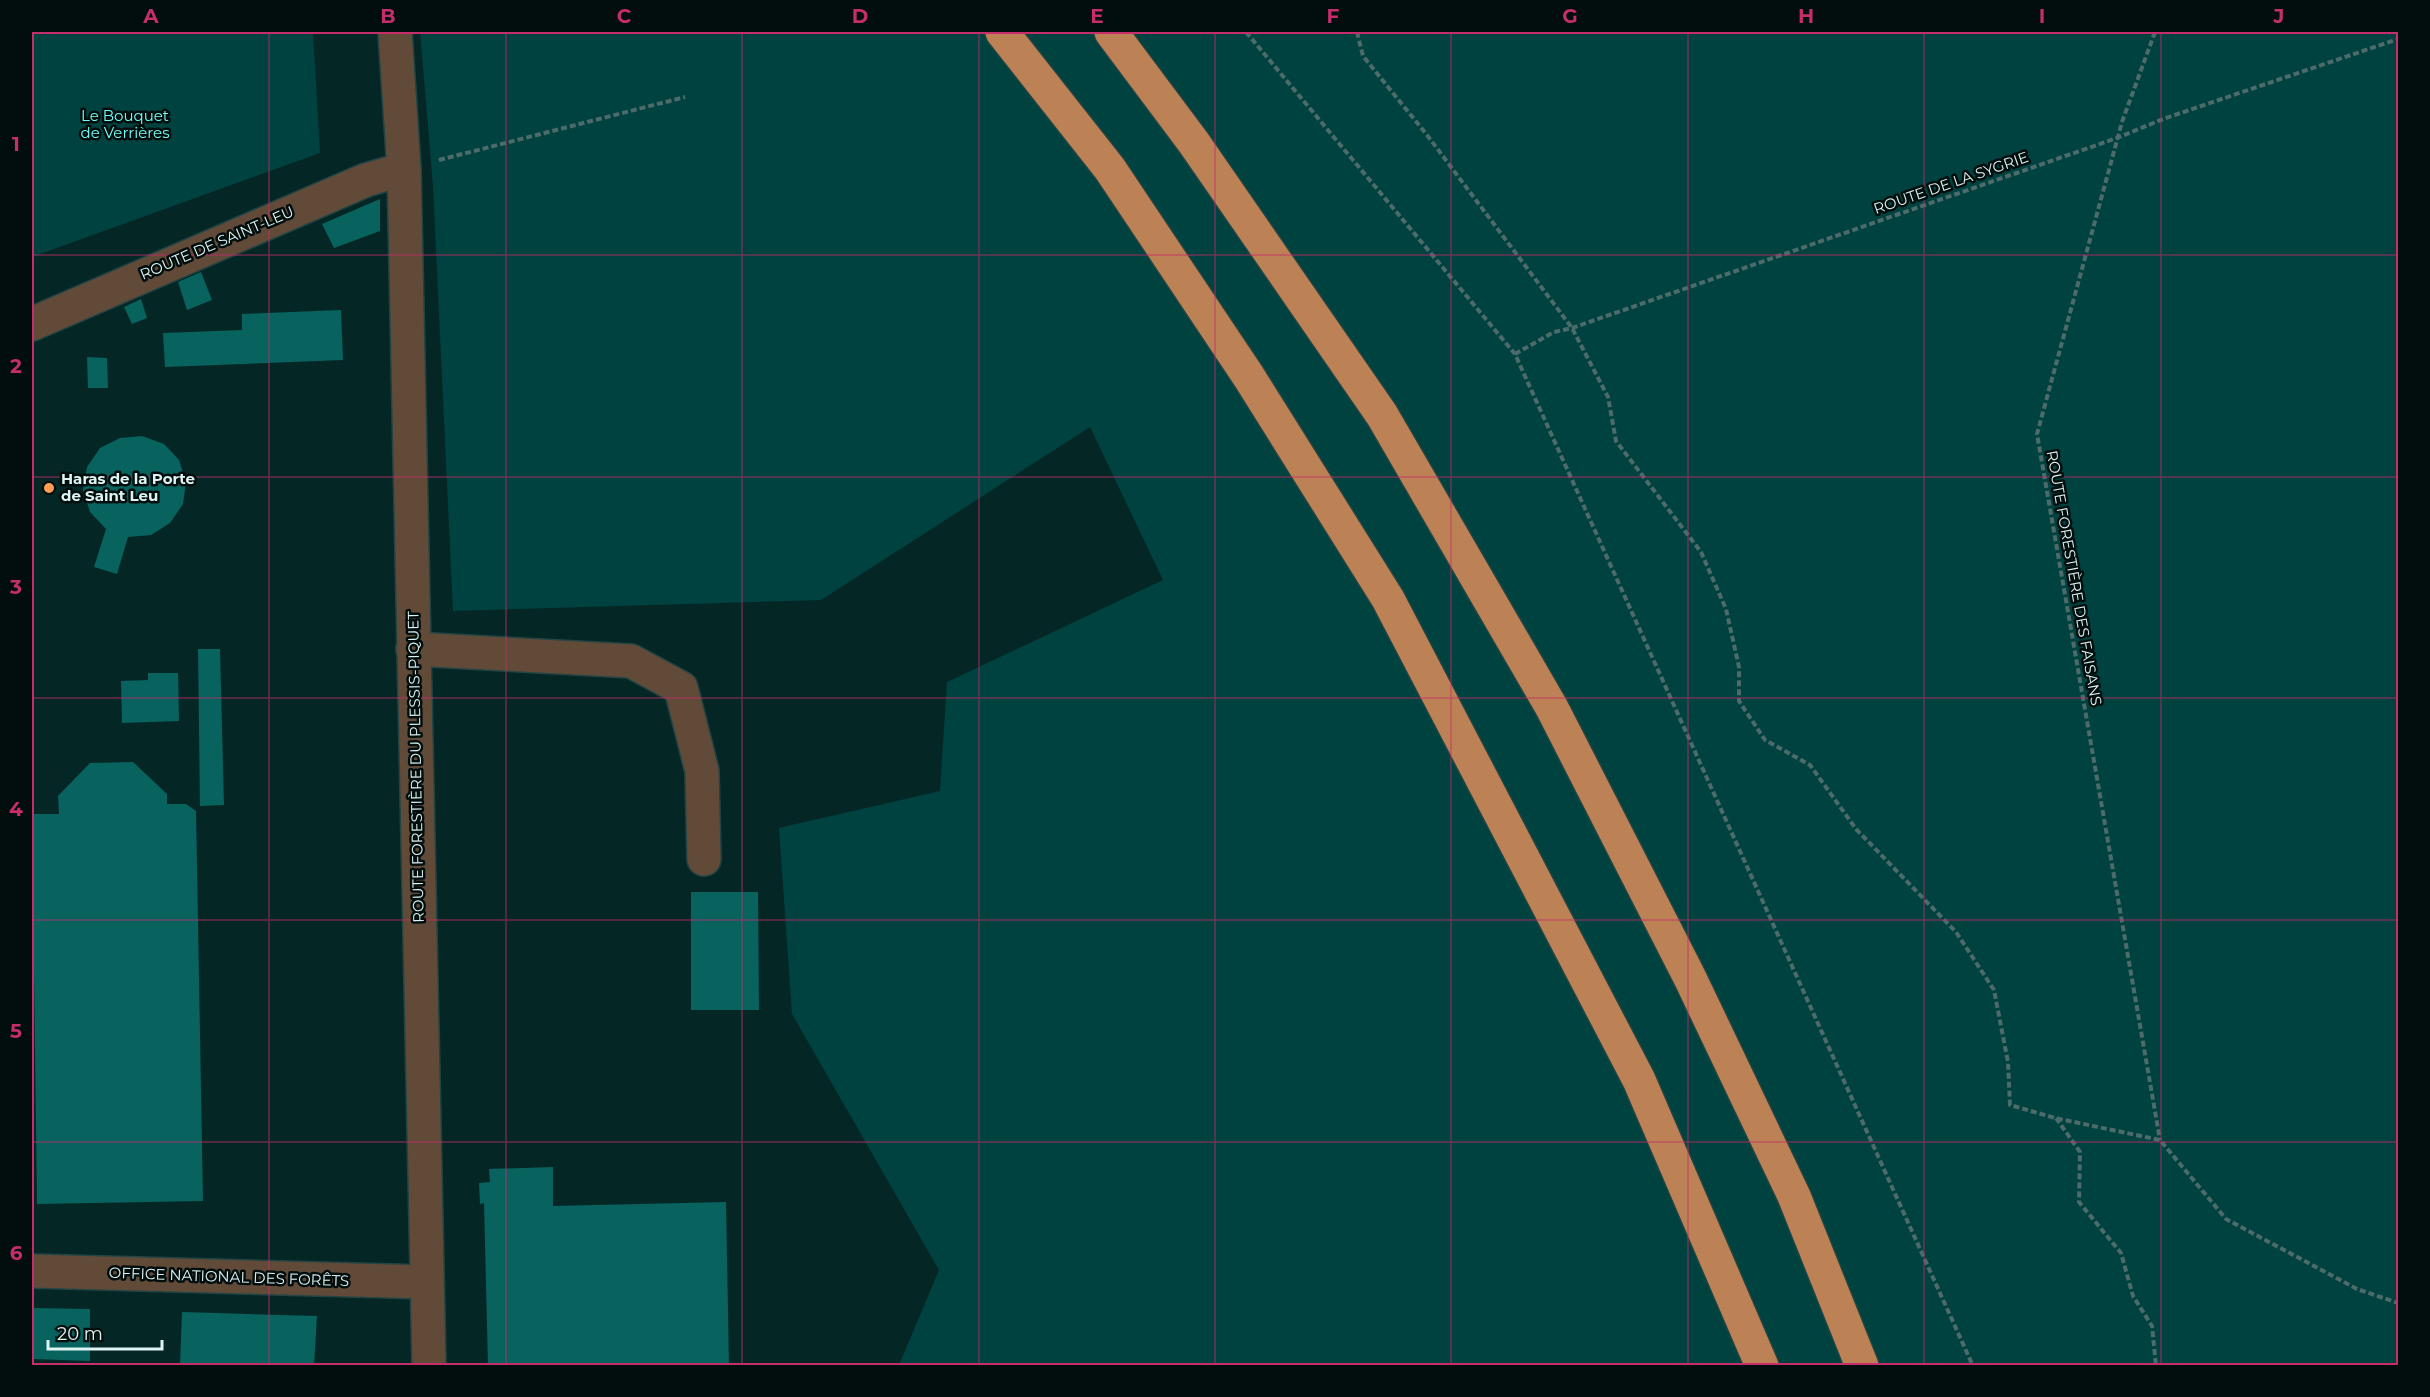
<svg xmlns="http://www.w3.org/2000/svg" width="2430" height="1397" viewBox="0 0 2430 1397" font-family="Montserrat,sans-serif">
<rect width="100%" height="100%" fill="#042726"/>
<g fill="#004240">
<polygon points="32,32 313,32 320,153 32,257"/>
<polygon points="420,32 2398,32 2398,1365 899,1365 939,1270 792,1014 779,828 940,791 947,682 1163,580 1090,427 821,600 453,611 433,186"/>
</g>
<g fill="#08625e">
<polygon points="380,199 380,231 334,248 322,224"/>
<polygon points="201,272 212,300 187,310 178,282"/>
<polygon points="141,299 147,318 132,324 124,307"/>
<polygon points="341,310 343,360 165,367 163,333 242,330 242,314"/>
<polygon points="87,357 107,358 108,388 88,388"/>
<polygon points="142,436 164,444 179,460 186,482 183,504 170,523 151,535 128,537 117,574 94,567 106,529 90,512 83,490 87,467 100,448 120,438"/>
<polygon points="198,649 220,649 224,805 200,806"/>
<polygon points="148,673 178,673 179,721 122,723 121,681 148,680"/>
<polygon points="133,762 167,794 167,804 186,804 196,811 203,1201 37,1204 32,814 59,814 58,796 90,763"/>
<polygon points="691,892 758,892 759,1010 691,1010"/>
<polygon points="553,1167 553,1206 726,1202 729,1366 488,1366 484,1203 480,1204 479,1183 490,1182 489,1169"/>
<polygon points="32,1308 90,1309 90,1361 32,1359"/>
<polygon points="182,1312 317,1316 314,1366 180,1365"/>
</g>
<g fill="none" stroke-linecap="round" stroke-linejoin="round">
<defs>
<g id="minor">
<polyline points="395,32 404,169 429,1366"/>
<polyline points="32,324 366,180 404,169"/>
<polyline points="413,649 631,661 681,688 702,771 704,859"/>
<polyline points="32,1271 427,1282"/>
</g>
<g id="highway">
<polyline points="1002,32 1110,169 1249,377 1388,599 1639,1080 1762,1366"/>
<polyline points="1111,32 1194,143 1382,415 1552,708 1690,978 1794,1196 1862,1366"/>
</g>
</defs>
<use href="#minor" stroke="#224443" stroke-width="36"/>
<use href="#highway" stroke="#224443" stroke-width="36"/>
<g stroke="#4c6b6a" stroke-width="4" stroke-dasharray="6 3" stroke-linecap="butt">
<polyline points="1246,32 1515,354 1973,1366"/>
<polyline points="1357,32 1363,56 1427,135 1572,328 1608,397 1616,441 1701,552 1726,609 1739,667 1739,701 1765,740 1810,765 1856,829 1956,932 1994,990 2008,1062 2010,1105 2055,1118 2160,1140 2226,1219 2357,1289 2398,1303"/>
<polyline points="2155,32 2122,122 2037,434 2160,1140"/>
<polyline points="439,160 685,97"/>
<polyline points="1515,354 1554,332 1572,328 2117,138 2163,119 2398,39"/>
<polyline points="2056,1118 2080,1152 2079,1202 2121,1253 2133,1296 2152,1326 2156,1366"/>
</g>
<use href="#minor" stroke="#624a39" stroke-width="33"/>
<use href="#highway" stroke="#bc8155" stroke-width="33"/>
</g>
<path fill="none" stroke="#c52e6a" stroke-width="1.5" stroke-opacity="0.55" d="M269,32V1366M506,32V1366M742,32V1366M979,32V1366M1215,32V1366M1451,32V1366M1688,32V1366M1924,32V1366M2161,32V1366M32,255H2398M32,477H2398M32,698H2398M32,920H2398M32,1142H2398"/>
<circle fill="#fc9d53" stroke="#010e0d" stroke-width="2" cx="49" cy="488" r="6"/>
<g text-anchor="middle" stroke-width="5" stroke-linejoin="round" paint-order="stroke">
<g font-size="15" fill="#6ffef6" stroke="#010e0d">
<text x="125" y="121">Le Bouquet<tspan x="125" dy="17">de Verrières</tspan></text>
</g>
<g font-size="15" fill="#ddf4f2" stroke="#010e0d">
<text transform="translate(1951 183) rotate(-19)" y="5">ROUTE DE LA SYGRIE</text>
<text transform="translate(217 243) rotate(-23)" y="5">ROUTE DE SAINT-LEU</text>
<text transform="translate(2074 578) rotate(80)" y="5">ROUTE FORESTIÈRE DES FAISANS</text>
<text transform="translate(416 767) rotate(-91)" y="5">ROUTE FORESTIÈRE DU PLESSIS-PIQUET</text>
<text transform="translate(229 1277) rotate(2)" y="5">OFFICE NATIONAL DES FORÊTS</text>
</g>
<g font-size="15" font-weight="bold" fill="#ddf4f2" stroke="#010e0d" text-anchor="start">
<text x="61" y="484">Haras de la Porte<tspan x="61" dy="17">de Saint Leu</tspan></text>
</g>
</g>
<rect width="2430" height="1397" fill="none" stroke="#010e0d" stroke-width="66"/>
<path d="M48 1340v9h114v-9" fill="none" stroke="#ddf4f2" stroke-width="3"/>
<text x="57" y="1340" font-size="18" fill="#ddf4f2" stroke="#010e0d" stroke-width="4.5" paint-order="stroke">20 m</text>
<rect x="33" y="33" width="2364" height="1331" fill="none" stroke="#c52e6a" stroke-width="2"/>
<g font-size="20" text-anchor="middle" font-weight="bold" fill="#c52e6a">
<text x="151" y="23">A</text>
<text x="388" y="23">B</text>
<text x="624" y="23">C</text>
<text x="860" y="23">D</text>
<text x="1097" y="23">E</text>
<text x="1333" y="23">F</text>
<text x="1570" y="23">G</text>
<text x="1806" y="23">H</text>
<text x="2042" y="23">I</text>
<text x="2279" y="23">J</text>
<text x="16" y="151">1</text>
<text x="16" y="373">2</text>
<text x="16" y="594">3</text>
<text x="16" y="816">4</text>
<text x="16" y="1038">5</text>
<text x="16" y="1260">6</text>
</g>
</svg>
